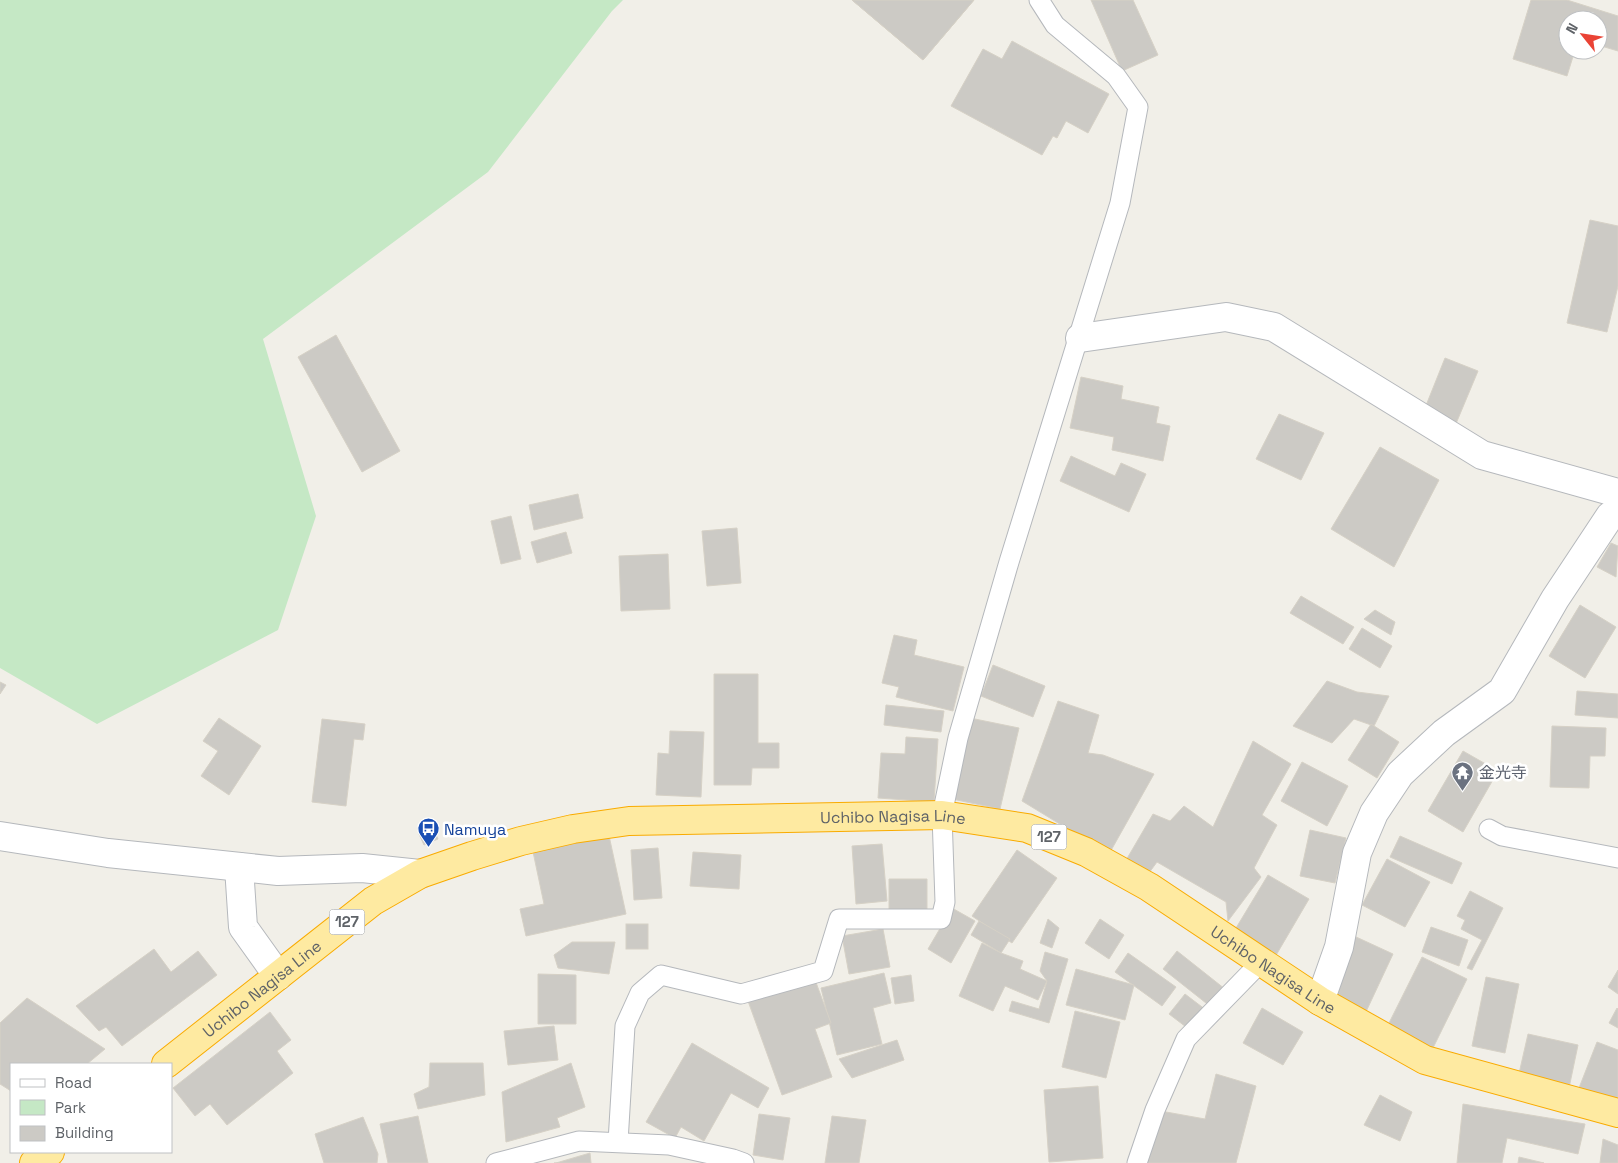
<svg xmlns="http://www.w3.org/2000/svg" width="1618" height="1163" viewBox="0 0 1618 1163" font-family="'Space Grotesk','Noto Sans JP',sans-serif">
<rect width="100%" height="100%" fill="#f1efe8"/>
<polygon fill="#c5e8c5" points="0,0 623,0 612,11 488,172 263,339 316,516 278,630 97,724 0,668"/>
<g fill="#cccac5" stroke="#d6d1c6">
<polygon points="852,0 974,0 923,60"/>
<polygon points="852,0 974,0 923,60"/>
<polygon points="1091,0 1133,0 1158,55 1122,71"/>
<polygon points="1531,0 1567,0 1618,16 1618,51 1598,45 1598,20 1568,20 1568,50 1575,50 1567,76 1513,59"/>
<polygon points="1012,41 1109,94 1088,133 1066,121 1057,138 1053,136 1042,155 951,106 983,49 1002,59"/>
<polygon points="1590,220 1618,226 1618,286 1607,332 1567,323"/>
<polygon points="336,335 400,451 362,472 298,357"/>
<polygon points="1445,358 1478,371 1455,426 1423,413"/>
<polygon points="1081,377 1123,386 1121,399 1159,407 1156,423 1170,426 1163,461 1112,450 1114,437 1070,428"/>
<polygon points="1279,414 1324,433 1301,480 1256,459"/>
<polygon points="1380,447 1439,480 1394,567 1331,529"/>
<polygon points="1071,456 1115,476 1121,463 1146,474 1129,512 1060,481"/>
<polygon points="578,494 583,518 534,530 529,505"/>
<polygon points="511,516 521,559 501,564 491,521"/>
<polygon points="737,528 741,583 707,586 702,531"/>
<polygon points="566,532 572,553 537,563 531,542"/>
<polygon points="1611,543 1618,546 1616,577 1597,567"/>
<polygon points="668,554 670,609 621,611 619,556"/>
<polygon points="1301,596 1354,627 1343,644 1290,613"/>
<polygon points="1580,605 1616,627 1585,678 1549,656"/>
<polygon points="1375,610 1395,622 1391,635 1364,619"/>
<polygon points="1362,628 1392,646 1380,668 1349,649"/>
<polygon points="894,635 917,640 914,655 964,667 953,711 896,697 899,687 882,683"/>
<polygon points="993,665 1045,686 1033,717 981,696"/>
<polygon points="714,674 758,674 758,743 779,743 779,768 752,768 751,785 714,785"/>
<polygon points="1327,681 1357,692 1389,696 1374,726 1354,719 1332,743 1293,726"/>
<polygon points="0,682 6,685 0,694"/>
<polygon points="1577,691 1618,694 1618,718 1575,715"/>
<polygon points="1058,701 1099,715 1088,753 1103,755 1154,774 1109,854 1022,801"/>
<polygon points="886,705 944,711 941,732 884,725"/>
<polygon points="219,718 261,746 229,795 201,776 218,751 203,741"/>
<polygon points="970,718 1019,728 1000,809 952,799"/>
<polygon points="322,719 365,724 363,740 354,739 346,806 312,802"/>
<polygon points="1371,724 1399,742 1377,778 1348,760"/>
<polygon points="1552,726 1606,728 1605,756 1590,756 1589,788 1550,787"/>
<polygon points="670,731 704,732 701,797 656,795 658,753 669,754"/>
<polygon points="906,737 938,739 934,802 878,798 881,753 905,754"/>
<polygon points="1253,741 1291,764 1262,815 1277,825 1254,868 1261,877 1228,921 1226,902 1157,862 1146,877 1125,862 1153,814 1170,821 1184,806 1213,827"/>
<polygon points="1463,751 1498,771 1463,832 1428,811"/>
<polygon points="1302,762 1348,786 1327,826 1281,801"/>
<polygon points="433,828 438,839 424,845 419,834"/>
<polygon points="1310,830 1346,838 1335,883 1300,876"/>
<polygon points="608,831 626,914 526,936 520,909 544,904 532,847"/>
<polygon points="1400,836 1462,863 1452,884 1390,857"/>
<polygon points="882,844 887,901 856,904 852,846"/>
<polygon points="658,848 662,898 634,900 631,850"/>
<polygon points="1017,850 1057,878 1012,943 972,916"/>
<polygon points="693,852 741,855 739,889 690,886"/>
<polygon points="1387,859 1430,882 1405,927 1362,905"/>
<polygon points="1268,875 1309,899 1275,957 1233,933"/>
<polygon points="889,879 927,879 927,914 889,915"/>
<polygon points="1470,891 1503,908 1472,970 1467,968 1482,940 1461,929 1465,920 1457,916"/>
<polygon points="952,908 975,921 951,963 928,949"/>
<polygon points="1048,919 1059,928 1052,948 1040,943"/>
<polygon points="1100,919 1124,935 1109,959 1085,943"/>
<polygon points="979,921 1010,939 1001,953 971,935"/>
<rect x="626" y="924" width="22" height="25"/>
<polygon points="1431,927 1468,940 1459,966 1422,952"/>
<polygon points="883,929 890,967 849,974 842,936"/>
<polygon points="1354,936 1393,954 1364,1016 1325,998"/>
<polygon points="572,942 615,942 609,974 558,968 554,955"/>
<polygon points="982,943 1001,953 1023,961 1020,969 1047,981 1038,1000 1005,986 993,1011 959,996"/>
<polygon points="154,949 171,972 198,951 217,975 122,1046 106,1027 99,1031 76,1006"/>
<polygon points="1177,951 1225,989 1211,1007 1163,969"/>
<polygon points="1045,952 1068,959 1049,1023 1009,1011 1012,1001 1039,1009 1047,981 1040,971"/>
<polygon points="1128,953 1176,987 1162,1006 1115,972"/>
<polygon points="1422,957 1467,979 1431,1052 1386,1029"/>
<polygon points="1076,969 1134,985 1125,1020 1066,1005"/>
<polygon points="1618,970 1618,994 1608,987"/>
<polygon points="884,973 891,1003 873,1008 882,1044 837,1055 821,988"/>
<polygon points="538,974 576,975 576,1024 538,1024"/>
<polygon points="911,975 914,1001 895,1004 891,978"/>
<polygon points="814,977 831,1023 815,1029 832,1077 782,1095 748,1001"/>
<polygon points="1486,977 1519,984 1505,1053 1472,1046"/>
<polygon points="1185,994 1206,1010 1190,1030 1169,1014"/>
<polygon points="27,998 105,1049 87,1064 11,1064 11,1091 0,1084 0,1023"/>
<polygon points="1262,1008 1303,1032 1283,1065 1243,1043"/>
<polygon points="1617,1008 1618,1009 1618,1028 1609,1023"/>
<polygon points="1075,1011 1120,1022 1106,1078 1062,1067"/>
<polygon points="270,1012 291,1040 277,1051 293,1073 227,1125 210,1104 195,1116 173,1088"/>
<polygon points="554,1026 558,1060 508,1065 504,1031"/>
<polygon points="1528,1034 1578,1045 1569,1088 1518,1078"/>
<polygon points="897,1040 904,1060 852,1078 839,1059"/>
<polygon points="1597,1042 1618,1050 1618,1096 1616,1102 1579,1088"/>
<polygon points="692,1043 769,1088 758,1108 731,1093 704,1141 681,1127 675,1138 646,1122"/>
<polygon points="430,1063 483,1063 485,1095 418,1109 414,1094 429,1087"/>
<polygon points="571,1063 585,1107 557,1118 560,1127 506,1142 502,1092"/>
<polygon points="1216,1074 1256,1086 1236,1163 1144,1163 1155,1110 1205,1119"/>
<polygon points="1098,1086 1103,1158 1049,1162 1044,1090"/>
<polygon points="1380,1095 1412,1112 1400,1141 1364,1125"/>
<polygon points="1463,1104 1585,1124 1578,1154 1507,1138 1502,1163 1457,1163"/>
<polygon points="759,1114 790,1118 783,1160 753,1155"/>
<polygon points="418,1116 428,1163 388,1163 380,1124"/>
<polygon points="832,1116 866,1120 859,1163 825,1163"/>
<polygon points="363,1117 378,1154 377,1163 324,1163 315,1134"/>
<polygon points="1603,1139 1618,1145 1618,1163 1600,1163"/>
<polygon points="590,1153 591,1163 554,1163 556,1163"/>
<polygon points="1519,1157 1544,1163 1518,1163"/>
</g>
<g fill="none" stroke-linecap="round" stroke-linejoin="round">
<defs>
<g id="service">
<polyline points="1489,829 1502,836 1618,858"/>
<polyline points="618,1142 625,1026 640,993 661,975 741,994 823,971 839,919 941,919 945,902 942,815 958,738 1009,562 1120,203 1138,107 1116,76 1055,25 1039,0"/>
<polyline points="496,1163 579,1141 669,1145 733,1159 744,1163"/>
<polyline points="1137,1163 1155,1110 1186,1039 1260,963"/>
</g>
<g id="minor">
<polyline points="1080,338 1226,317 1274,327 1482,455 1618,493"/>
<polyline points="0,836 108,853 278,871 362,868 420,874"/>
<polyline points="239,867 243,927 278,976"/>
<polyline points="1320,1001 1339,947 1357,853 1374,813 1400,774 1444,733 1502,691 1555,599 1610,516 1618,510"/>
</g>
<g id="trunk">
<path id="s1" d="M166,1064L373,901L420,874L472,856L521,841L573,829L629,821L942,815L1027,828L1086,852L1149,887L1320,1001L1425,1060L1618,1113"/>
<polyline points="34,1163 50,1152"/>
</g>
</defs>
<use href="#service" stroke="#b5b8bc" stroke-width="21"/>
<use href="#minor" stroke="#b5b8bc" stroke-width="30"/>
<use href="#trunk" stroke="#f9ab00" stroke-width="30"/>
<use href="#service" stroke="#fff" stroke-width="19"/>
<use href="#minor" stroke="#fff" stroke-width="28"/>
<use href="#trunk" stroke="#feeaa1" stroke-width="28"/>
</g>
<defs>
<symbol id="temple-pin" viewBox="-11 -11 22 30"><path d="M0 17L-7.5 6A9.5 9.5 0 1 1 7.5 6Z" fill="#6b7280" stroke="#fff"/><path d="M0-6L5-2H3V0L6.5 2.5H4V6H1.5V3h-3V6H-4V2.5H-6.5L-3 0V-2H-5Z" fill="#fff"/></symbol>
<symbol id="bus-pin" viewBox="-11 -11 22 30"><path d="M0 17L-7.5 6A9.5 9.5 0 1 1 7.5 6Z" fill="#1a4fb4" stroke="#fff"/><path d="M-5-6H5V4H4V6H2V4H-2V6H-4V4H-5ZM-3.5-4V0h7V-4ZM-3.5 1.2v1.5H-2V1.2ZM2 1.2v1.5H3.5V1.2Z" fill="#fff"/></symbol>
</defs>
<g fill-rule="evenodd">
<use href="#temple-pin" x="1450" y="760" width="25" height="34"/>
<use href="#bus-pin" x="416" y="816" width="25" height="34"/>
</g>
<g text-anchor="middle" stroke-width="5" stroke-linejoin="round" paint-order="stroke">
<g fill="#fff" stroke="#8f9295" stroke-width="1">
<rect x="1031.5" y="824.5" width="35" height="25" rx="4"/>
<rect x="329.5" y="909.5" width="35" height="25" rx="4"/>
</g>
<g font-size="15" font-weight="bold" fill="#5f6368">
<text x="1049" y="842">127</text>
<text x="347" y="927">127</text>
</g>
<g font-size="16" fill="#5b616d" stroke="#fff" text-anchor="start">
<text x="1479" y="778">金光寺</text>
</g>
<g font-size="16" fill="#5f6368" stroke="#fff">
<text dy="6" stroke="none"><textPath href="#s1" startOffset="798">Uchibo Nagisa Line</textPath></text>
<text dy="6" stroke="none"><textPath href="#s1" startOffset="1218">Uchibo Nagisa Line</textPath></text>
<text dy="6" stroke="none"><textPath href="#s1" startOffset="122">Uchibo Nagisa Line</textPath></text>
</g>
<g font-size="16" fill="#164399" stroke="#fff" text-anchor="start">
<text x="444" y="835">Namuya</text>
</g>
</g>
<rect x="10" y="1063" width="162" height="90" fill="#ffffff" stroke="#bfc1c3"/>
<rect x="20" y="1079" width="25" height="8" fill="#ffffff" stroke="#bfc1c3"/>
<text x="55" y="1088" font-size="15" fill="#5f6368">Road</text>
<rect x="20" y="1100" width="25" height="15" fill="#c5e8c5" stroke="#bfc1c3"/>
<text x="55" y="1113" font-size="15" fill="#5f6368">Park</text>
<rect x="20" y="1126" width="25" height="15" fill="#cccac5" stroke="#bfc1c3"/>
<text x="55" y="1138" font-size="15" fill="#5f6368">Building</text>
<g transform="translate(1583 35) rotate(300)"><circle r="24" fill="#ffffff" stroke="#bfc1c3"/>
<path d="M0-4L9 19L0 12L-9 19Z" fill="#ea4335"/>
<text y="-8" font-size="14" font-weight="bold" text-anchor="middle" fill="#5f6368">N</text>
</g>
</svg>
